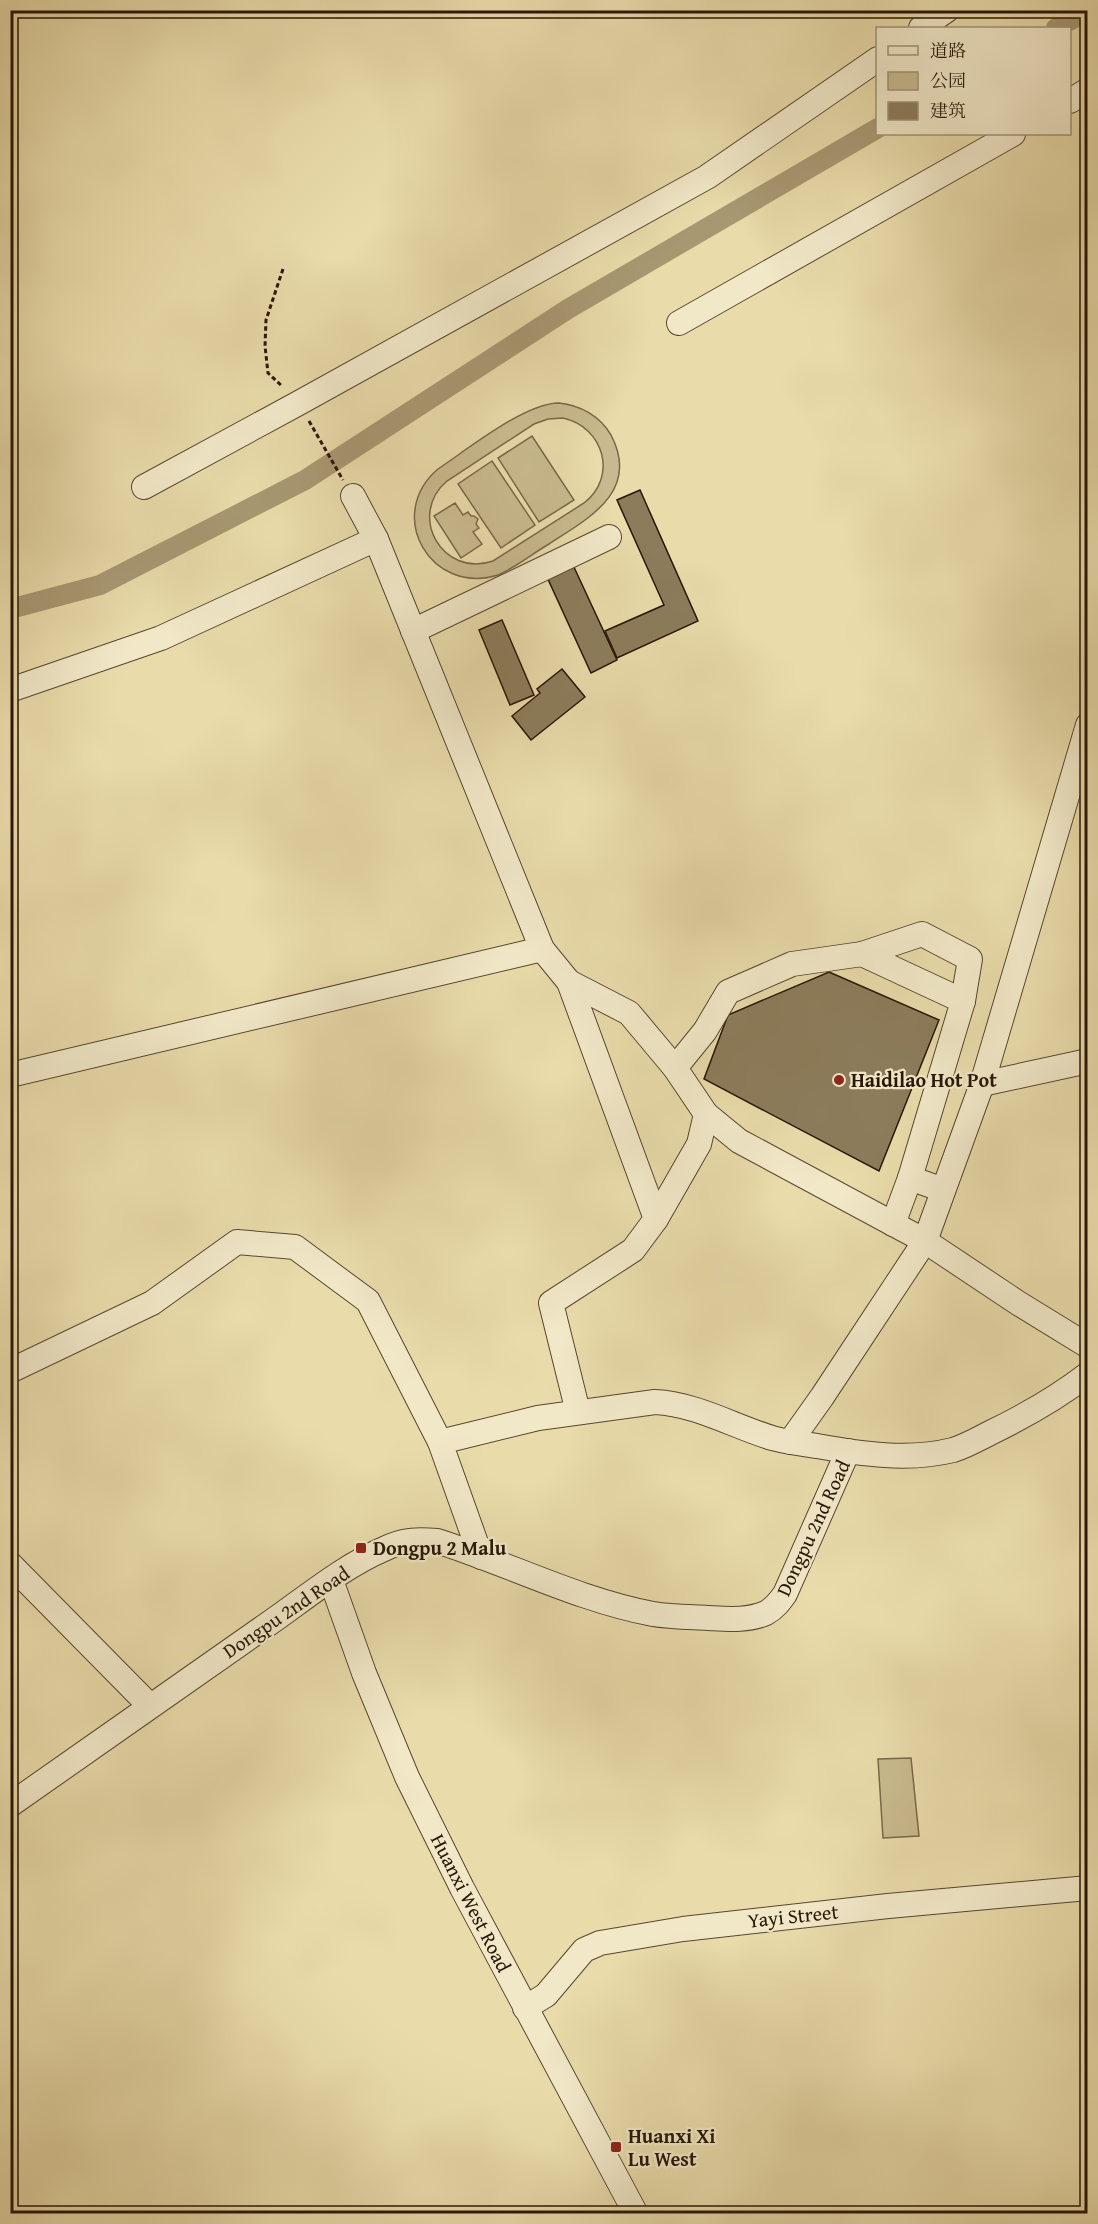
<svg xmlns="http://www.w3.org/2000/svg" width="1098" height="2224" viewBox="0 0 1098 2224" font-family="'Gentium Book Plus','Noto Serif SC',serif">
<rect width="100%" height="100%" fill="#e9dbaa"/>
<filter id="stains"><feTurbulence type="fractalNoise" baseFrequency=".00333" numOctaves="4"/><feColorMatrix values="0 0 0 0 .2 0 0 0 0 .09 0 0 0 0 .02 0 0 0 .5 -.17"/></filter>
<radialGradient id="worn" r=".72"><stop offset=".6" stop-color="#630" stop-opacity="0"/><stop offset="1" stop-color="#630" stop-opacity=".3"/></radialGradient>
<g fill="#c8ba8e" stroke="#78684a" stroke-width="1.5" fill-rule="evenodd">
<path d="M559,403C580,405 600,416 611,435C641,492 587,519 549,544C532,554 516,567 498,575C431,596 384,515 438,469C468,449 525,403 559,403ZM563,418C604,427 618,477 584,503L493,561C442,578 407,515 447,481L534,424L548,419Z"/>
<polygon points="532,436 574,500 539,522 498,458"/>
<polygon points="492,461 535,525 501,548 458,484"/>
<polygon points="455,503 463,515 468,512 471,516 474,516 478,519 476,524 479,528 473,532 482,544 461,558 434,516"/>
<polygon points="911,1758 919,1836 883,1838 878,1759"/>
</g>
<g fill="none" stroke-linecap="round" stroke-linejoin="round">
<g stroke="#a79872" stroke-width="20">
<polyline points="1056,28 1088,11"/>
<polyline points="10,609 100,585 305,480 568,309 878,128"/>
</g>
</g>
<g fill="#8c7c5b" stroke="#271606" stroke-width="1.5">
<polygon points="640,490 698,621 617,658 605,631 664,605 617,500"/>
<polygon points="573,565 617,660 591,673 547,577"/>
<polygon points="502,620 534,695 510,705 479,630"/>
<polygon points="562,669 585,697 531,740 512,716 540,693 537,689"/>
<polygon points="829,972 939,1020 879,1171 704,1079 728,1015"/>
</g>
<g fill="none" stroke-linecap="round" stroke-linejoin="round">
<defs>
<g id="minor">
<polyline points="921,28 947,10"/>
<polyline points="1070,101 1088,90"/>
<polyline points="679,323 1013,134"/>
<polyline points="144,487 297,404 707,177 878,59"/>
<polyline points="353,496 376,539 542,949 569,982 656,1219 633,1250 551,1303 578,1412"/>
<polyline points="413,631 609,537"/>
<polyline points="10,690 161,638 376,539"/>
<polyline points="862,954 922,934 970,959 963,1001"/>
<polyline points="569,982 629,1013 675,1068 706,1114 739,1141 925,1241 1018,1303 1088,1346"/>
<polyline points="675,1068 705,1031 728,992 792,964 862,954 963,1001 910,1178 943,1190"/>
<polyline points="10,1075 542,949"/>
<polyline points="982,1084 1088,1061"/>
<polyline points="656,1219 699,1144 706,1114"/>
<polyline points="893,1224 910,1178"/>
<polyline points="10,1371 152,1303 237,1242 295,1247 368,1301 440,1442 481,1557"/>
<path d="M440,1442L538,1418L655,1402C696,1404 733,1426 772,1438C787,1442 802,1444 817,1446C861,1454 909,1461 953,1450C966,1446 978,1439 990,1433C1025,1416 1057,1398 1088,1374"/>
<polyline points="790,1442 822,1397 925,1241 982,1084 1088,725"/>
<polyline points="10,1564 150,1706"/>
<polyline points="331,1580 364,1673 407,1777 462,1888 636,2214"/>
<path d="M10,1805C94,1747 177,1687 261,1629C301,1602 340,1568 384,1549C402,1540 417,1539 437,1541C509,1564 579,1600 653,1614C671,1617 690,1617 708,1618C727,1619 748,1621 766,1613C775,1608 780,1601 785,1594L848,1451"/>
<polyline points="525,2008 546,1995 584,1950 600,1943 683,1929 888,1906 1088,1888"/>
</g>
</defs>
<use href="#minor" stroke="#58472f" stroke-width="26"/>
<g stroke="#271606" stroke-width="3" stroke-dasharray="4.5 3" stroke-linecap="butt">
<polyline points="283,269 266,320 265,346 268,373 283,387"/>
<polyline points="309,421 343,480"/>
</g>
<use href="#minor" stroke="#f1e8c8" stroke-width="24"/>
</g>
<g fill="#8f2418" stroke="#f1e8c8" stroke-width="2">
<circle cx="839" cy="1080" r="6"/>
<rect x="355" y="1542" width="12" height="12" rx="3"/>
<rect x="610" y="2141" width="12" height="12" rx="3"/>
</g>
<g text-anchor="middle" stroke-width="4.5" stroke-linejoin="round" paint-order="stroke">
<g font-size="20" font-weight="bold" fill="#271606" stroke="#f1e8c8" text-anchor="start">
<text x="851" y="1087">Haidilao Hot Pot</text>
<text x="373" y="1555">Dongpu 2 Malu</text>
<text x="628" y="2143">Huanxi Xi<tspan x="628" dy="23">Lu West</tspan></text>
</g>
<g font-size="20" fill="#271606" stroke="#f1e8c8">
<text transform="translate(813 1528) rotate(-65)" y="7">Dongpu 2nd Road</text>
<text transform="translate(286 1612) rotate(-34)" y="7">Dongpu 2nd Road</text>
<text transform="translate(471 1903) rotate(63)" y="7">Huanxi West Road</text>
<text transform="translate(793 1916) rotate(-6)" y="7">Yayi Street</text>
</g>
</g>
<rect width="1098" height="2224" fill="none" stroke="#e9dbaa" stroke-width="36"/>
<rect x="12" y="12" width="1074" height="2200" fill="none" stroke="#271606" stroke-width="3"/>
<rect x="18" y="18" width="1062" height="2188" fill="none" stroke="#271606" stroke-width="1.5"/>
<rect x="876" y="27" width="195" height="108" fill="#f1e8c8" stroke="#a0947a" stroke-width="1.5"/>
<rect x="888" y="46" width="30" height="9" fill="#f1e8c8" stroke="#a0947a" stroke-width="1.5"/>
<text x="930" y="57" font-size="18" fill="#271606">道路</text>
<rect x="888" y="72" width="30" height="18" fill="#c8ba8e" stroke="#a0947a" stroke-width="1.5"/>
<text x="930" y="87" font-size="18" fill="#271606">公园</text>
<rect x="888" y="102" width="30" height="18" fill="#8c7c5b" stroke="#a0947a" stroke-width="1.5"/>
<text x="930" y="117" font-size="18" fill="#271606">建筑</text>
<rect width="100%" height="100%" filter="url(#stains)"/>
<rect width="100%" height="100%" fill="url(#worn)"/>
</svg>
